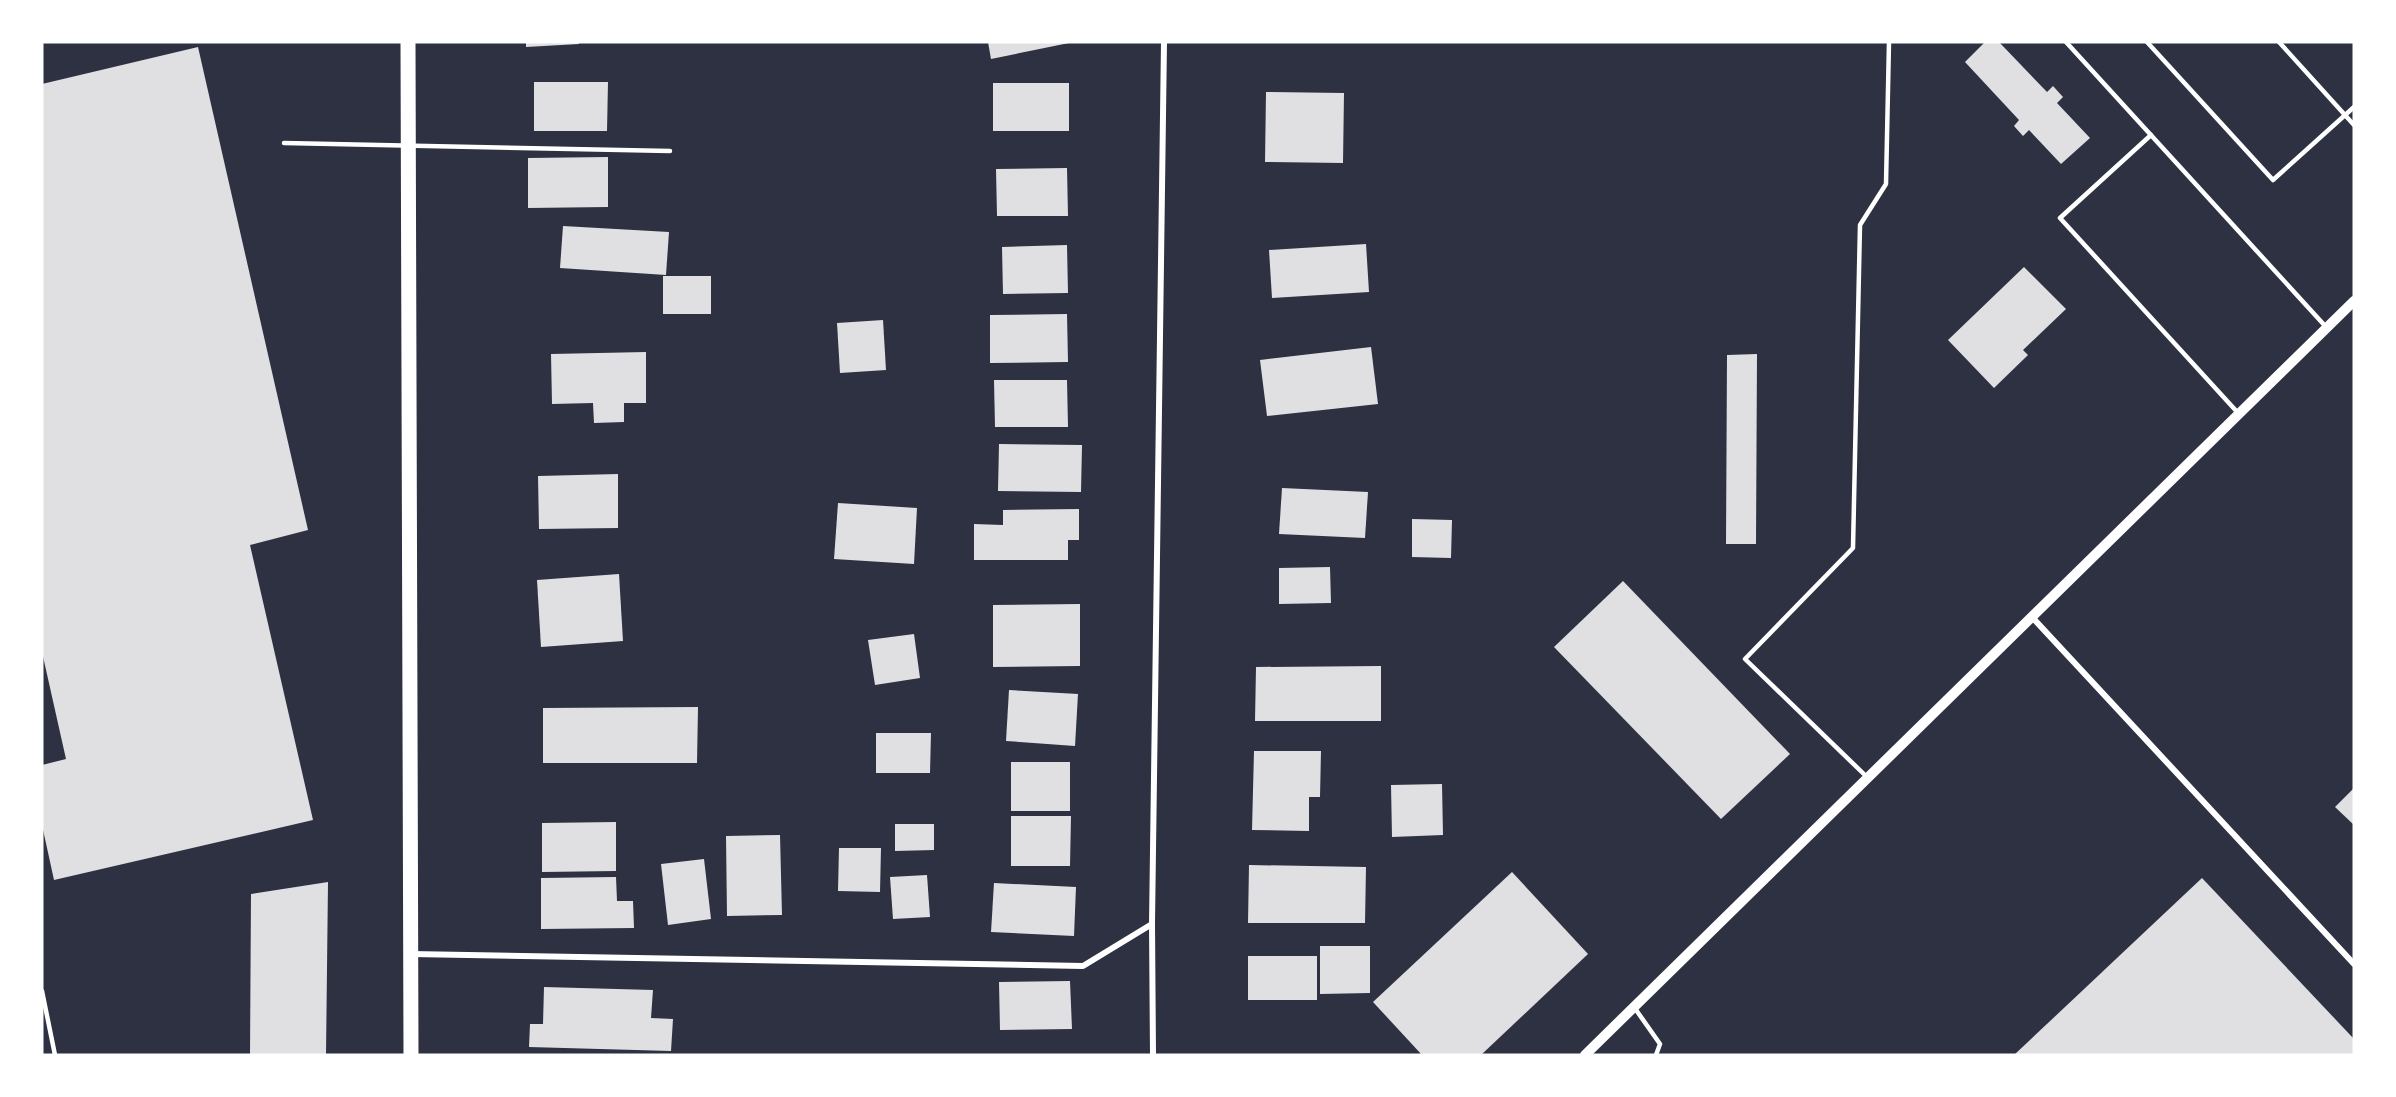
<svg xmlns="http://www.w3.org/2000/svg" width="2396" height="1097" viewBox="0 0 2396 1097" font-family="'Exo 2',sans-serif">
<rect width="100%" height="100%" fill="#2d3142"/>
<g fill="#e0e0e3">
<polygon points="526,42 579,42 579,44 526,47"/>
<polygon points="988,42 1069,42 1069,43 991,59"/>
<polygon points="1985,42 1999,42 2047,92 2053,86 2063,97 2057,103 2090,138 2061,164 2029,130 2023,136 2014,126 2019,120 1965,62"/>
<polygon points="198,47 308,530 250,545 313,820 54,880 42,825 42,765 66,759 42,652 42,84"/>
<polygon points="534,82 608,82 607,131 534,131"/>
<rect x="993" y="83" width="76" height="48"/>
<polygon points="1266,92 1344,93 1343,163 1265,162"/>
<polygon points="608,157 608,207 528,208 528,158"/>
<polygon points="1067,168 1068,216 997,216 996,169"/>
<polygon points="563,226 669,232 666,275 560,268"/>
<polygon points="1366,244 1369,292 1272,298 1269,250"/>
<polygon points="1067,245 1068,293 1003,294 1002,247"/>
<polygon points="2024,267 2066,309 2023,350 2028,355 1994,388 1948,340"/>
<rect x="663" y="276" width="48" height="38"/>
<polygon points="1067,314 1068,362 990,363 990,315"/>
<polygon points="883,320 886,370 840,373 837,323"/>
<polygon points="1371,347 1378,404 1267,416 1260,360"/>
<polygon points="646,352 646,403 624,403 624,422 594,423 593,403 552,404 551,354"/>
<polygon points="1757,354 1756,544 1726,544 1727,355"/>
<polygon points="994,380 1067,380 1068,427 995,427"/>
<polygon points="999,444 1082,445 1081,492 998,491"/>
<polygon points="618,474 618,528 539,529 538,476"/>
<polygon points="1282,488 1368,492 1365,538 1279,534"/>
<polygon points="838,503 917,508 914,564 834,559"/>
<polygon points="1079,509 1079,540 1068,540 1068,560 974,560 974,524 1003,525 1003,510"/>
<polygon points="1412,519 1452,520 1451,558 1412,557"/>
<polygon points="1330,567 1331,603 1279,604 1279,568"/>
<polygon points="619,574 623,641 541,647 537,580"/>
<polygon points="1623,581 1790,754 1721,819 1554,647"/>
<polygon points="1080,604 1080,666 993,667 993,605"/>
<polygon points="914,634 920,678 875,685 868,640"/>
<polygon points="1381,666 1381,721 1255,721 1256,667"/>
<polygon points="1009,690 1078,694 1075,746 1006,741"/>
<polygon points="698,707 697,763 543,763 543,708"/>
<polygon points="876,733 931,733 930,773 876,773"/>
<polygon points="1254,751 1321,751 1320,797 1309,797 1309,831 1252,830"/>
<rect x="1011" y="762" width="59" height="49"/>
<polygon points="1442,784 1443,835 1392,837 1391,785"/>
<polygon points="2354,788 2354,825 2335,807"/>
<polygon points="1011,816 1071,816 1070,866 1011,866"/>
<polygon points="616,822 616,871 542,872 542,823"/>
<polygon points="895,824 934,824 934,850 895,851"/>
<polygon points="780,835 782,915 727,916 726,836"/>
<polygon points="839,848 881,848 880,892 838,891"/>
<polygon points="704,859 711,919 668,925 661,864"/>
<polygon points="1249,865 1366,867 1365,923 1248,923"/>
<polygon points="1512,872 1588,954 1481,1055 1422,1055 1373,1002"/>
<polygon points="927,875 930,917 893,919 890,877"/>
<polygon points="616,877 617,901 633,901 634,928 541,929 541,878"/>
<polygon points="2202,878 2354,1039 2354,1055 2014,1055"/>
<polygon points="328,882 326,1055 250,1055 251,894"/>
<polygon points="994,883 1076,887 1074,936 991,932"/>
<polygon points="1320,946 1370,946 1370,993 1320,994"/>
<rect x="1248" y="956" width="69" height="44"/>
<polygon points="1070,981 1072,1029 1000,1030 999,982"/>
<polygon points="544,987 653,990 651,1018 673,1019 671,1051 529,1047 530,1024 543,1024"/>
</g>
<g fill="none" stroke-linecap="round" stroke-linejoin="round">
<g stroke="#fff" stroke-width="4.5">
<polyline points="2066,42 2327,328"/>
<polyline points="2147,42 2273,180 2354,107"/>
<polyline points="2279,42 2354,125"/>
<polyline points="2151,135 2060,218 2239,414"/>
<polyline points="284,143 670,151"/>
<polyline points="1868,778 1745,659 1853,548 1860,225 1886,184 1889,42"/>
<polyline points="42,991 55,1055"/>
<polyline points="1634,1007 1660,1044 1656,1055"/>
</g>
<g stroke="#fff" stroke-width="6">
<polyline points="2032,617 2354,964"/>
<polyline points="411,954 1083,966 1152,924"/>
<polyline points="1153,1055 1152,924 1164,42"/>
</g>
<polyline stroke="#fff" stroke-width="10" points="1585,1055 2354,301"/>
<polyline stroke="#fff" stroke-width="15" points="408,42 411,1055"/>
</g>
<rect width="2396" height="1097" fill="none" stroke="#ffffff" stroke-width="87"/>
</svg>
